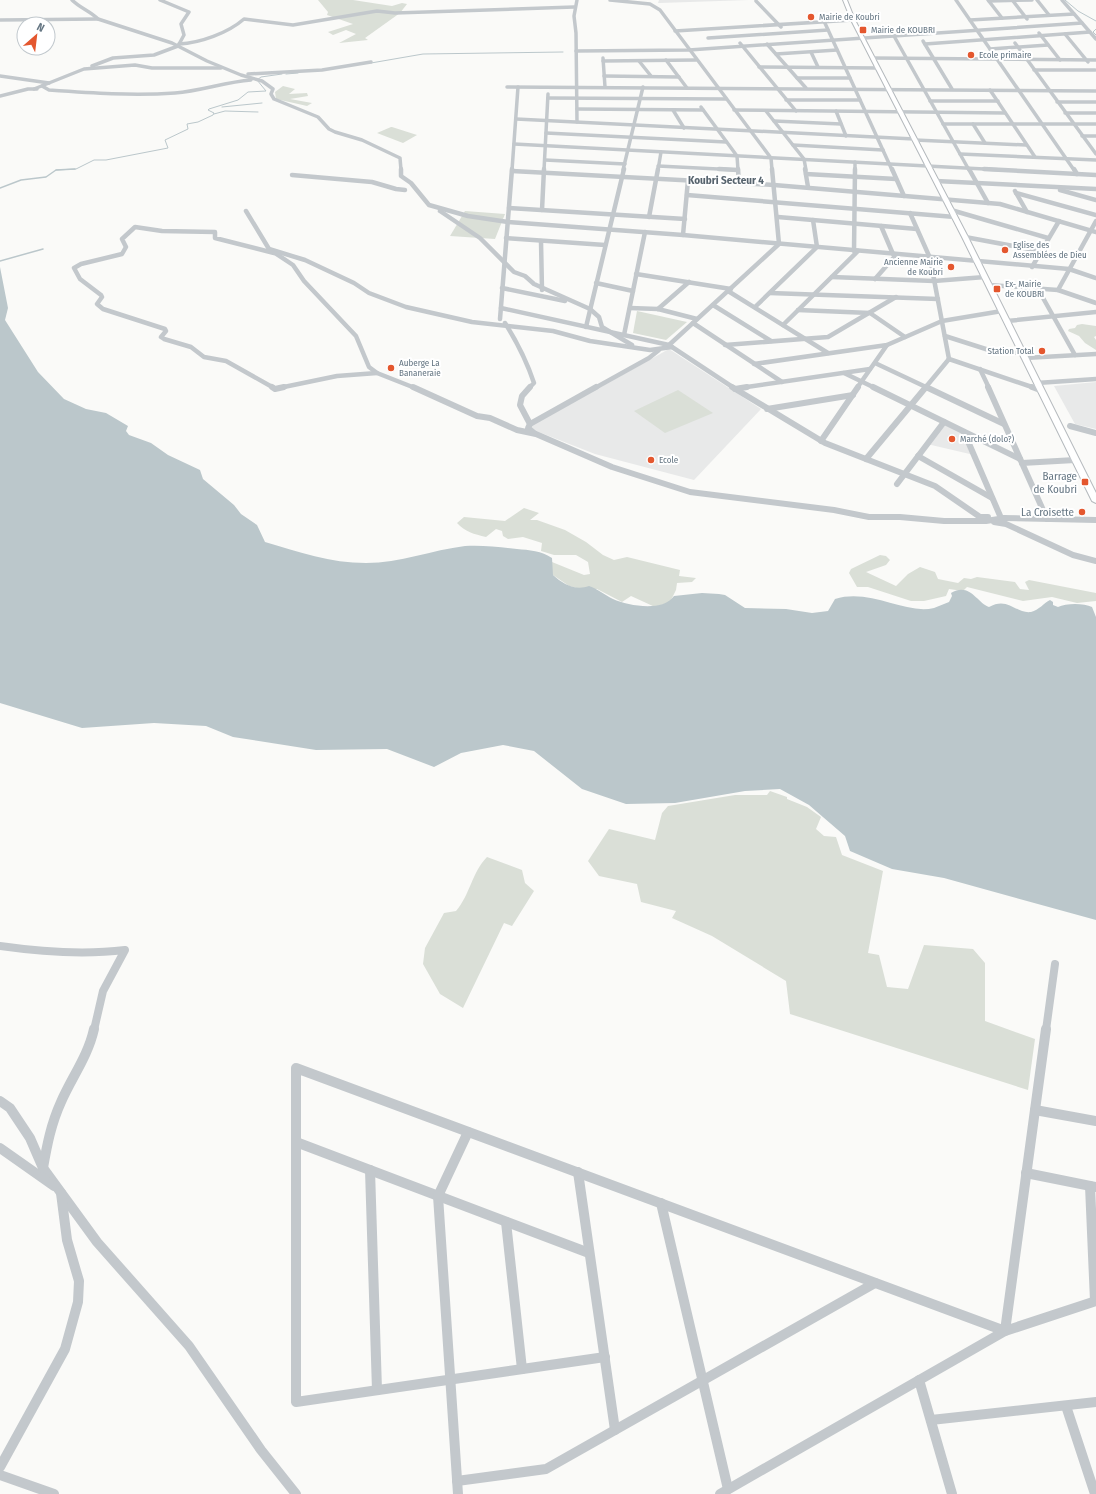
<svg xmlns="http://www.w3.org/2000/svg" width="1096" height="1494" viewBox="0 0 1096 1494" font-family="'Fira Sans Condensed',sans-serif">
<rect width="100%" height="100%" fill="#fafaf8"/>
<g fill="#e8e9e9">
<polygon points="659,0 749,0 660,3 658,3"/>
<polygon points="669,349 761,409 694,480 595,454 531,429 531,426"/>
<polygon points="1096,382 1096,429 1075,424 1054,386"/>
<polygon points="944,422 964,432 974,455 927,444"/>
</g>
<g fill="#dadfd7">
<polygon points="318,0 353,0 392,6 402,3 407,4 400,13 365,38 368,40 339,43 356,34 346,30 333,35 328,32 353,24 327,15 328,12"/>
<polygon points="283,86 295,89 289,94 307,93 308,96 290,99 312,103 307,106 276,99 275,92"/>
<polygon points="391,127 392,127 417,135 403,143 377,133"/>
<polygon points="465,211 505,214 495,239 450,236"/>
<polygon points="637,311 687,322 666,340 633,333"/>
<polygon points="1082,324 1096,326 1096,336 1094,337 1096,340 1096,350 1085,343 1079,336 1068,331 1069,329 1075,328 1077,325"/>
<polygon points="678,390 713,413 665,433 634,411"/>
<path d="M524,508L539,513L530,520H537L565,530L586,542L603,555L614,560L627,557L680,570L679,576L696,578L692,582L677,583L676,590L670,602L655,607L631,596L622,602L597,589H580L569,586L553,575L551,569L552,562L584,575L590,574L588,562L576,555H554L541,551L542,543L523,537L508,539L503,536L502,531L496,529L486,537C474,534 465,532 457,523L464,517L505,521Z"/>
<polygon points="880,555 886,556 890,560 886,565 866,572 896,586 908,574 920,567 935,572 938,579 958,583 964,578 971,579 977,577 1015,582 1020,589 1029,590 1025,582 1029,580 1096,593 1096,601 1077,603 1052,597 1023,601 967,587 963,591 949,589 946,596 924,601 911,601 868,587 857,587 849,573 851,569"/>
<polygon points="770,791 787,797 787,799 807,807 821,817 816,829 824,836 836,837 842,855 883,871 868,953 879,955 887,987 908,989 924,945 973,949 985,963 985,1021 1035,1039 1028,1090 790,1014 786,981 712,936 672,918 676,911 641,902 637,884 599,876 588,861 609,829 655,840 662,813 668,806 735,795 767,795"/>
<path d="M487,857L522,870L525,883L534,891L512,926L504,923L463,1008L440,994L423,964L425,948L444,913L456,911C470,895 472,872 487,857Z"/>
</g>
<path fill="#bbc7cb" d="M0,267L8,308L5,320L38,372L64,399L86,409L106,413L128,426L126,431L129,435L151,443L168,455L200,470L203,479L234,505L241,514L257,525L265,542C299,552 330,563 366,563C400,563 432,550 465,546C482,545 500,547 517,549C529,550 542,551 552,558L553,575C563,584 575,591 589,586C598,589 605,595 613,599C629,606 663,612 674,596L702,593L719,594L725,595L745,608L786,609L812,613L828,611L835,599C871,588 905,615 934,608C939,606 944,604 949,602L952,596L951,593C970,582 977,603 989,607C1008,596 1016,614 1031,612C1039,610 1044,603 1050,600L1053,602V605L1058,607C1066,603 1084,603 1092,607L1096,617V920L944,878L892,869L850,851L845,836L809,805L780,789L745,791L675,803L626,804L582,789L534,751L503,745L461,753L434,767L387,749L316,750L233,737L206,726L154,723L82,728L0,703Z"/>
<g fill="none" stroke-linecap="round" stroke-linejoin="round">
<g stroke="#bbc7cb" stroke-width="1">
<polyline points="1065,0 1078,11 1096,21"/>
<polyline points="1096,29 1093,32 1096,35"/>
<polyline points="371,63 423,54 563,52"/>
<polyline points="286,74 298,73"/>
<polyline points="222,107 262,103"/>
<polyline points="214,114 225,111 258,112"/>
<polyline points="56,170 76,169 94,160 106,160 168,148 165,140 188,129 187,124 198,122 213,115 214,113 208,110 209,109 238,100 248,92 266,91 257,80 261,77 282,74"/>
</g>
<g stroke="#bbc7cb" stroke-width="1.5">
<polyline points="0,188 21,180 46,177 56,170 75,169"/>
<polyline points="0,261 43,249"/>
</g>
<defs>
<polygon id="highway" points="843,0 847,0 855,20 968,237 1096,493 1096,503 1092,501 962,237 851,20"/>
</defs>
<use href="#highway" stroke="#b4b9bd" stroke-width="2"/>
<g stroke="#c3c8cc" stroke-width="3.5">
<path d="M72,0C80,8 90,11 98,19L172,43L207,61L241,75L262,81L273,89L271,94L274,99L318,117L329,129L335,132L362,140L400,158L401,170"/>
<polyline points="577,0 574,16 576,33 577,122"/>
<polyline points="610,0 650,4 660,10 771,158 772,170"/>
<polyline points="956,0 1074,170"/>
<polyline points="988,0 1002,18"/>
<polyline points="1037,0 1049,15"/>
<polyline points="1062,0 1096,39"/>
<polyline points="756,1 781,27"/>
<polyline points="989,1 1032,0"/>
<polyline points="1013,1 1027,19"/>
<polyline points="0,20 98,19"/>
<polyline points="970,20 1074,14"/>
<polyline points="824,21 892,170"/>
<polyline points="675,31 853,20"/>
<polyline points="1039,33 1060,60"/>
<polyline points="1065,34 1088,62"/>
<polyline points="894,36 969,170"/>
<polyline points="708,38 828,30"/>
<polyline points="923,41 952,89"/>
<polyline points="740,43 796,111"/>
<polyline points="1015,43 1096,154"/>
<path d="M179,44C200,43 228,33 244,19L293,25L377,11L395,13L574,7"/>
<polyline points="767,44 806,88"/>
<polyline points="925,44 1090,32"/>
<polyline points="990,49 1048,45"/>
<polyline points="576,51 689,50 1082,23"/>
<polyline points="811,52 818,67"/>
<polyline points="776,54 837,50"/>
<polyline points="603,58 605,87"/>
<polyline points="873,58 1096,60"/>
<polyline points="666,60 687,88"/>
<polyline points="603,61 696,60"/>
<polyline points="639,61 651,76"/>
<polyline points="92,66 113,58 154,55 178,46 184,35 181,24 189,12 160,0"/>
<polyline points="759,67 878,68"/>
<polyline points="1034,70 1095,70"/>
<polyline points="248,74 322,70 371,62"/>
<polyline points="0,76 49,83"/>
<polyline points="604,76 679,77"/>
<polyline points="797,78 850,78"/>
<path d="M42,86L49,90C91,93 133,96 175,93C201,91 225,82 251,80"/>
<polyline points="507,87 1096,91"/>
<polyline points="34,89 84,69 135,65 152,68 221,68"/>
<polyline points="990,90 1035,157"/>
<polyline points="0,96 28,89 37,89"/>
<polyline points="548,98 726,99"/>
<polyline points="786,100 860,100"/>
<polyline points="930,101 998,101"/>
<polyline points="1057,102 1096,102"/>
<polyline points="701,107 737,156 738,170"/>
<polyline points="577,109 703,110"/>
<polyline points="673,110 684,128"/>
<polyline points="734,110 1005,113"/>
<polyline points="766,111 804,159 806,170"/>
<polyline points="836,111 846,136"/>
<polyline points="1065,113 1096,113"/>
<polyline points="516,119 914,139"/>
<polyline points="774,121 841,124"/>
<polyline points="943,124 1096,124"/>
<polyline points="973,124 985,143"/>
<polyline points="546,133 726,142"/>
<polyline points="1082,136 1096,136"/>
<polyline points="915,140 1026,145"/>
<polyline points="514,144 1003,170"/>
<polyline points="793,145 883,150"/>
<polyline points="960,154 1096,160"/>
<polyline points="545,160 625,164"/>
<polyline points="658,166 738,170"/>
<polyline points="512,170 518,87"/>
<polyline points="544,170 548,94"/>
<polyline points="623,170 643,87"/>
<polyline points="658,170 661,152"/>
<polyline points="855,170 855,162"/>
</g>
<g stroke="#c3c8cc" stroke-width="4.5">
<polyline points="401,169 401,176 411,183 429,205 468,216 508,222 683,235 1069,269 1096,278"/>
<polyline points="719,169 738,170"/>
<polyline points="738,169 739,183"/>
<polyline points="805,169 808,187"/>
<polyline points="892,169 904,196"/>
<polyline points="969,169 988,203"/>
<polyline points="984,169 1096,175"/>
<polyline points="1074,169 1077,174"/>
<polyline points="512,171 774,185 1000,204 1096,232"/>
<polyline points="806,174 896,179"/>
<polyline points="292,175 372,182 396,189 405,190"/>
<polyline points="936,181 1096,189"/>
<polyline points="1060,190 1096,200"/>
<polyline points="1015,191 1027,212"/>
<polyline points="1016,193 1096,215"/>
<polyline points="687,195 955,217"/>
<polyline points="509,208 685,219"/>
<polyline points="542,210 544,169"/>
<polyline points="951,210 1048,238"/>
<polyline points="246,211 269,249 305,260 354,283 369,293 406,307 472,322 553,331 590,341 650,350 672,347"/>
<polyline points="440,211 480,238 514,272 525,276 534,284 590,309 599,317 602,327 632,345"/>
<polyline points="910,213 930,258 949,359"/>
<polyline points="649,217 658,169"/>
<polyline points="778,217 917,229"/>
<polyline points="881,226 893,254"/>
<polyline points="683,235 688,180"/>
<polyline points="965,237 1040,251"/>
<polyline points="506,238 605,245"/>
<polyline points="541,241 542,290"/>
<polyline points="269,249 293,265 304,281 356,336 369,367 377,373 415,388"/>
<polyline points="854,251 855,169"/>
<polyline points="1032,267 1059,221"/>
<polyline points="636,274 731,289"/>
<polyline points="832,277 934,281 985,277"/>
<polyline points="875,279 896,255"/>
<polyline points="596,283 633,291"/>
<polyline points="989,285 1058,290 1096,303"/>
<polyline points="502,288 565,301"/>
<polyline points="1038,289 1075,355"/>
<polyline points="1058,290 1096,221"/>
<polyline points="728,291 828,353"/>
<polyline points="770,293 938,299"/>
<polyline points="713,305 771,341"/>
<polyline points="755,307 817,247 813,220"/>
<polyline points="501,308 669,345 734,388"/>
<polyline points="630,308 658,309 697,319"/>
<polyline points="658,309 689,282"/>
<polyline points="798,310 870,313 905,337"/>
<polyline points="500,319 512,169"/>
<polyline points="1007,321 1096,312"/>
<path d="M505,323C517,342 527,362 534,383L529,388"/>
<polyline points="693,323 782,382"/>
<polyline points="783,325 858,251"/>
<polyline points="586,327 624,169"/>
<polyline points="624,335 645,232"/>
<polyline points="945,336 992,351 1022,353"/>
<polyline points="669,345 779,244 772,169"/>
<polyline points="725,345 828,337 896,297"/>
<polyline points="1025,358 1096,354"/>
<polyline points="949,359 1035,388"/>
<polyline points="875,363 928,388"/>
<polyline points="754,364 887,345 942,321 1002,311"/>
<polyline points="980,369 989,388"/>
<polyline points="844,373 875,388"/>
<polyline points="1037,383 1096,379"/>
<polyline points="274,388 226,361 204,357 191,347 164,339 161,337 166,331 165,329 103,309 97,304 102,297 101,295 80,279 74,268 81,264 122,254 126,247 122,239 135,227 162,231 215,232 215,238 274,253"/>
<polyline points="279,388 337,376 377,373"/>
<polyline points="595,388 649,358 659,350"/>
<polyline points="740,388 870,369"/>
<polyline points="857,388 887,345"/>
<polyline points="925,388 949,359"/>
</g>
<g stroke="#c3c8cc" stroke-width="6">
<polyline points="272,387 275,389 284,387"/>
<polyline points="413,387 477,416 490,418 517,430 536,434 612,467 690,492 834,510 869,517 900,517 944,521 986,521 1005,518"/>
<polyline points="732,387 825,443 935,486 980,517 988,517"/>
<polyline points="873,387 1020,459"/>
<polyline points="926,387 1004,424"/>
<polyline points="988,387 1047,519"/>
<polyline points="1032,387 1040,390"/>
<polyline points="735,389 747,387"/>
<polyline points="767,409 853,395"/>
<polyline points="530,424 520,405 522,396 530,387"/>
<polyline points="1070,426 1096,433"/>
<polyline points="964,432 1001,518"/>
<polyline points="534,433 528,428 530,424 596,387"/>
<polyline points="821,441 858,387"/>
<polyline points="918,456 992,498"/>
<polyline points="866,459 926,387"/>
<polyline points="1022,463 1075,460"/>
<polyline points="897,484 944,422"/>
<polyline points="1002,518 1096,520"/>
<polyline points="994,522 1006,524 1073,555 1096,561"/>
</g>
<g stroke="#c3c8cc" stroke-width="8">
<path d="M0,946C42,952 83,955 125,950L103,991L94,1030"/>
<polyline points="1046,1030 1055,964"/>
</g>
<g stroke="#c3c8cc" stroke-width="10">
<polyline points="0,1101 10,1108 30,1138 43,1168 97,1242 189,1346 261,1450 296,1494"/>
<polyline points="1035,1110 1096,1121"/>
<polyline points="296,1142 589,1253"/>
<polyline points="0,1148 54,1186"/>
<path d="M43,1168C47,1145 51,1124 61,1102C72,1077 88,1056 94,1029"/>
<polyline points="370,1170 377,1390"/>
<polyline points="578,1172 615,1430"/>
<polyline points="1026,1173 1096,1187"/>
<polyline points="1090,1186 1095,1301"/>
<polyline points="661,1203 728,1489"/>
<polyline points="506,1222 522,1369"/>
<polyline points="605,1357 296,1402 296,1068 1005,1331 1046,1029"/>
<polyline points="919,1380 952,1494"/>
<polyline points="1066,1406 1095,1494"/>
<polyline points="931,1420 1096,1402"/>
<polyline points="0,1467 65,1349 78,1302 79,1281 67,1240 61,1193"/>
<polyline points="0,1475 54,1494"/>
<polyline points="457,1481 546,1469 875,1283"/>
<polyline points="458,1494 438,1196 468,1132"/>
<polyline points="720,1494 1005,1331 1096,1301"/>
</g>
<use href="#highway" fill="#fff" fill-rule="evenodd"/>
</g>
<g fill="#e4572e" stroke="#fff" stroke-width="1.5">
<circle cx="811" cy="17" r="4"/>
<rect x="859" y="26" width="8" height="8" rx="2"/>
<circle cx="971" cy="55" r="4"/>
<circle cx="1005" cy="250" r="4"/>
<circle cx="951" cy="267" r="4"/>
<rect x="993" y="285" width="8" height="8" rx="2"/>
<circle cx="1042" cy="351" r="4"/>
<circle cx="391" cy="368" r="4"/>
<circle cx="952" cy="439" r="4"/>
<circle cx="651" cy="460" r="4"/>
<rect x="1081" y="478" width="8" height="8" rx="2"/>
<circle cx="1082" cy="512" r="4"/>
</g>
<g text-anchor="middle" stroke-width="4" stroke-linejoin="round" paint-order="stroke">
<g font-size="9" fill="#657683" stroke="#fff" text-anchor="start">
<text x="819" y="20">Mairie de Koubri</text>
<text x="871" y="33">Mairie de KOUBRI</text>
<text x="979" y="58">Ecole primaire</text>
<text x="1013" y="248">Eglise des<tspan x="1013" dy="10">Assemblées de Dieu</tspan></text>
<text x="943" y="265" text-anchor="end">Ancienne Mairie<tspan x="943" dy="10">de Koubri</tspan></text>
<text x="1005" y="287">Ex- Mairie<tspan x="1005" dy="10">de KOUBRI</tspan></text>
<text x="1034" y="354" text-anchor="end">Station Total</text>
<text x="399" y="366">Auberge La<tspan x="399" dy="10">Bananeraie</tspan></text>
<text x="960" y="442">Marché (dolo?)</text>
<text x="659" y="463">Ecole</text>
</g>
<g font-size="11" font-weight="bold" fill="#57646e" stroke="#fff">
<text x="726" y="184">Koubri Secteur 4</text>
</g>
<g font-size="11" fill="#657683" stroke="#fff" text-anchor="end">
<text x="1077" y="480">Barrage<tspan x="1077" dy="13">de Koubri</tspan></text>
<text x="1074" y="516">La Croisette</text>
</g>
</g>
<g transform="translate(36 36) rotate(28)"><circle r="19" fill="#ffffff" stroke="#c1c8cd"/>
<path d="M0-3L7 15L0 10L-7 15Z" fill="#e4572e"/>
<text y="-6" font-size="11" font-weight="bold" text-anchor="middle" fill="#657683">N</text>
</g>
</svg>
